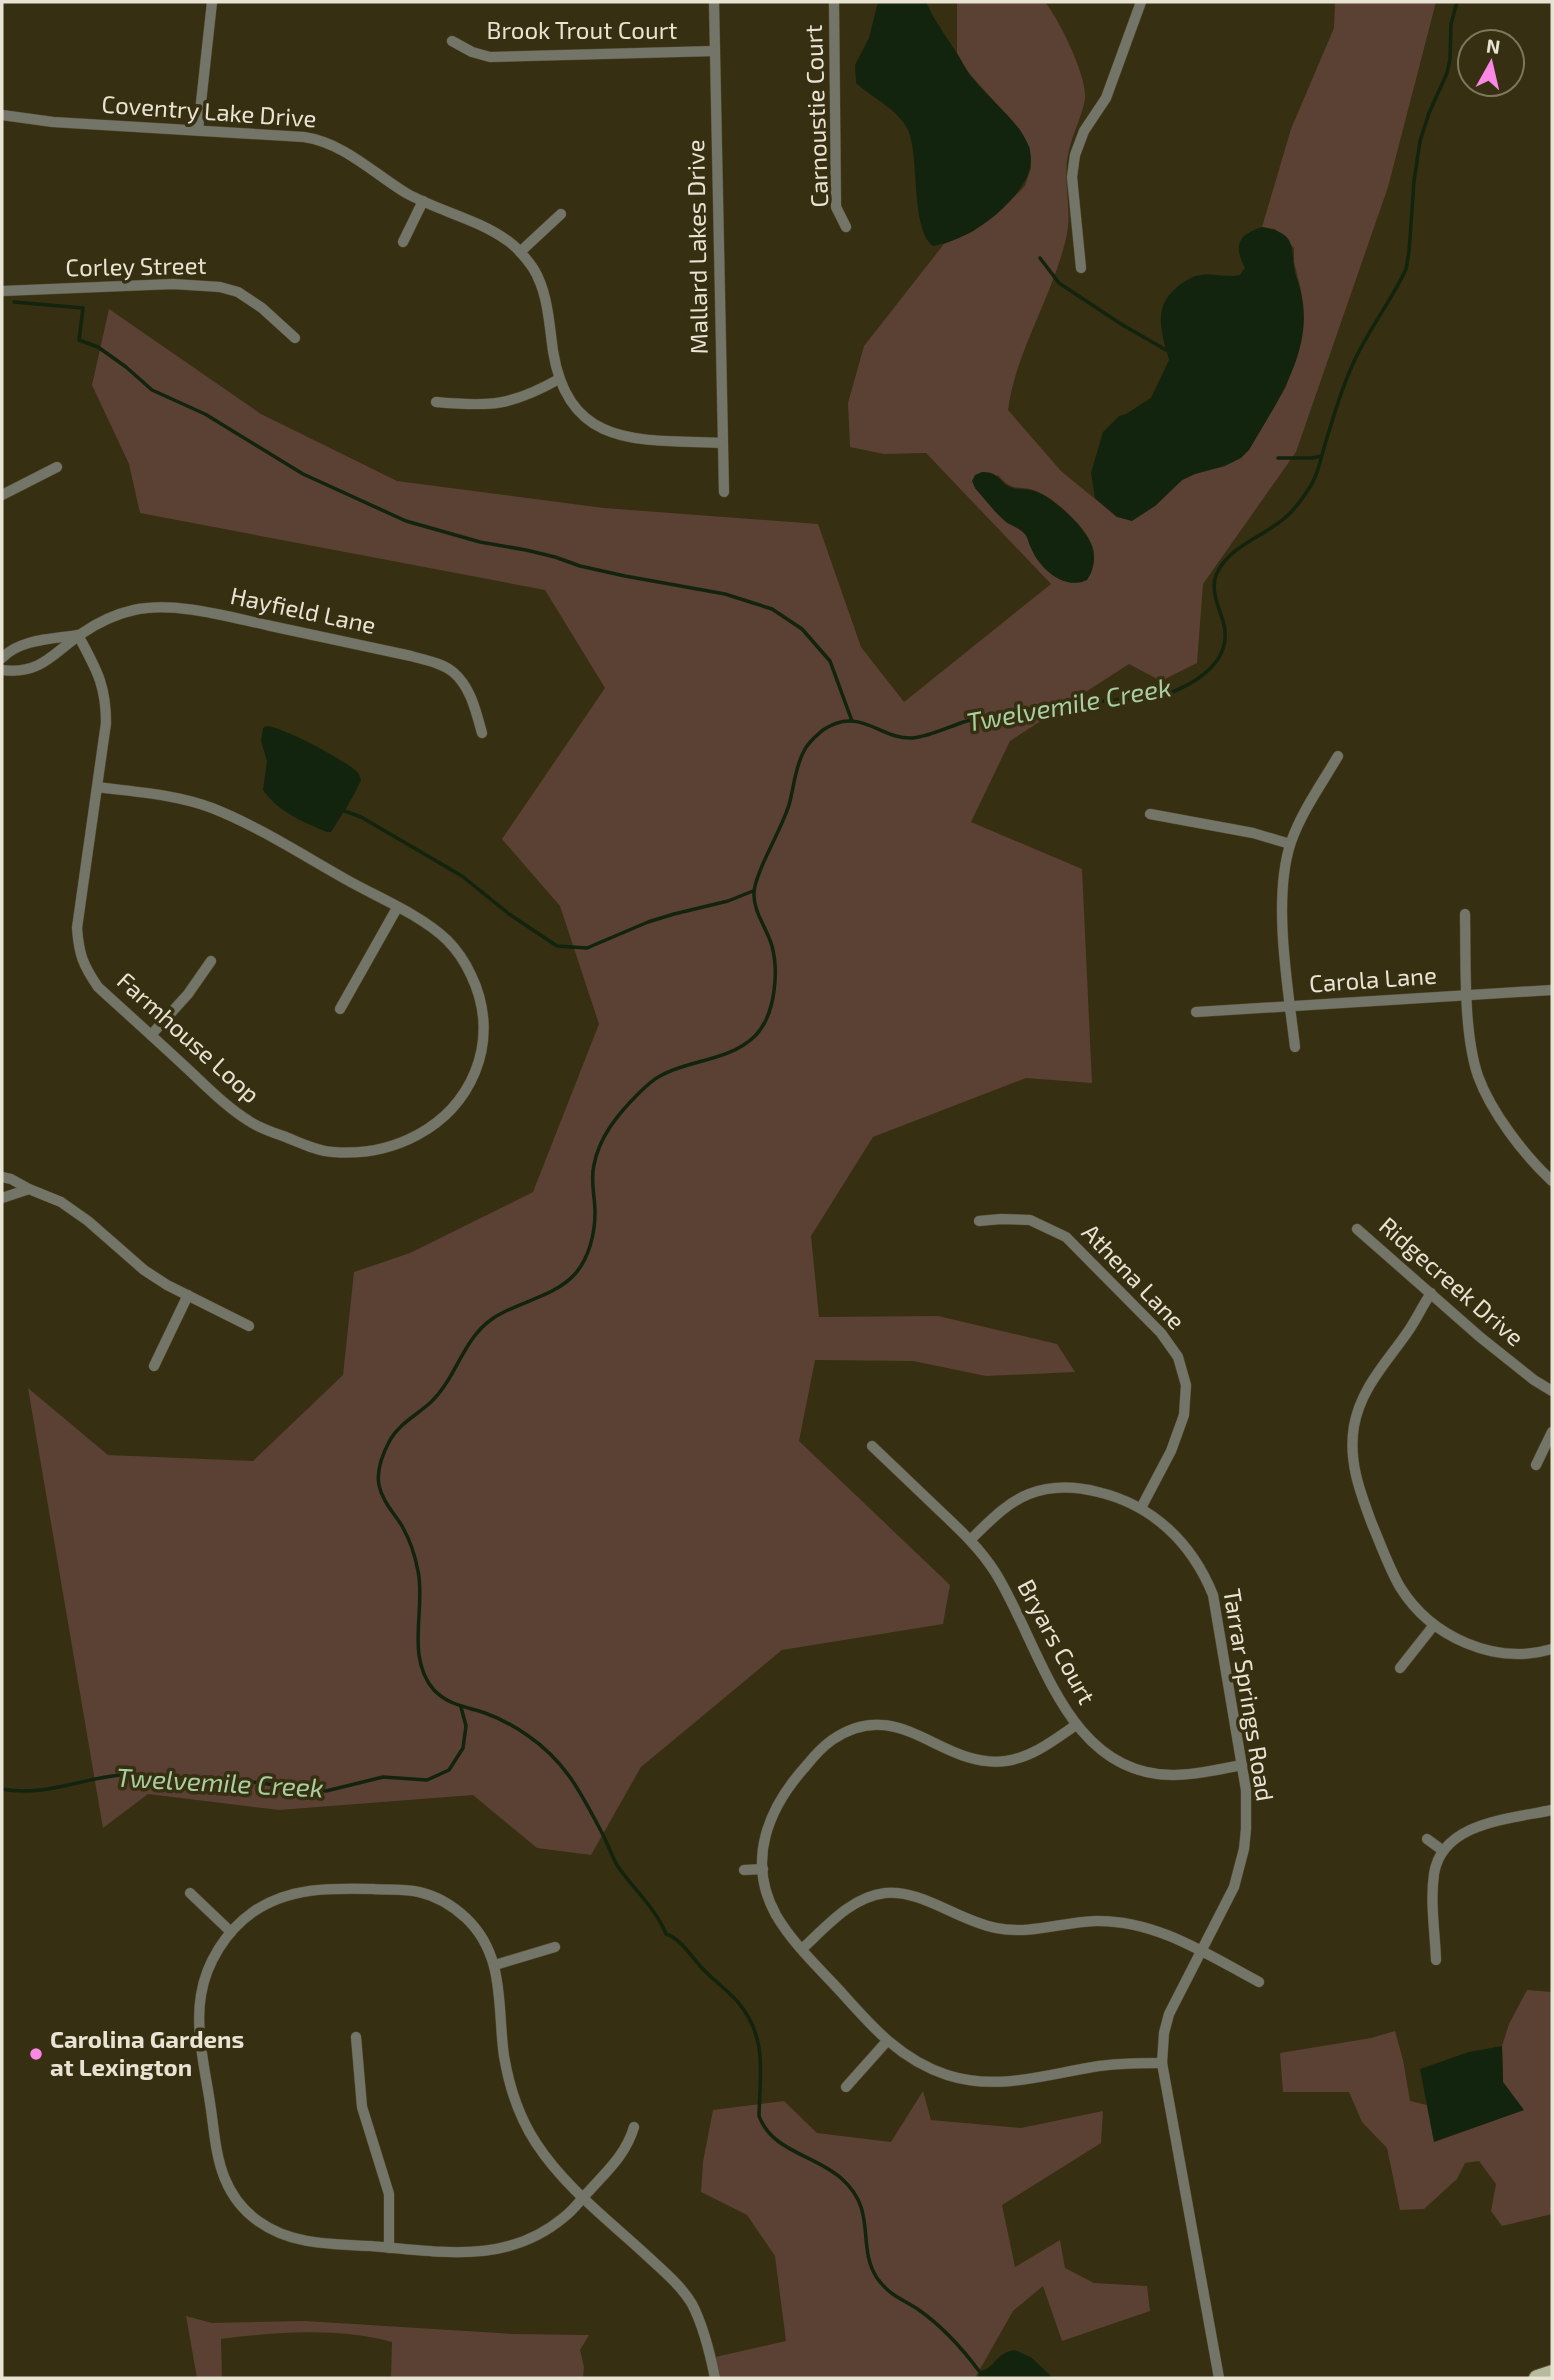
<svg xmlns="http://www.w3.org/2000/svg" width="1554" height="2380" viewBox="0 0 1554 2380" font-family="'Exo 2',sans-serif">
<rect width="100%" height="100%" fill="#372f11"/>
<g fill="#5b4034" fill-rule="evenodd">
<path d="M957,2H1045C1059,19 1088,78 1085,99C1082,116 1073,133 1069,150C1062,177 1072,208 1067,234C1054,295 1015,352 1008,410L1061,471L1117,517L1155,506L1182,480L1249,449L1286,387L1301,339L1303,325L1301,290L1294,262V248L1275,229L1262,227L1291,129L1334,28L1335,2H1436L1388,187L1296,452L1203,584L1197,663L1161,681L1129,664L1010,741L971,822L1082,869L1092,1083L1026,1078L873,1137L811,1236L819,1317L938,1316L1057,1344L1075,1372L986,1376L913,1361L815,1360L799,1441L950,1585L943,1624L782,1650L641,1767L591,1855L537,1848L473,1795L279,1810L148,1794L103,1828L28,1388L108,1455L253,1461L343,1375L354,1272L410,1253L533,1192L599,1024L560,906L502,839L605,688L545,590L140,513L129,464L92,385L109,309L261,414L397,481L604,508L818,524L861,647L904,702L1051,584L926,453L884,454L850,447L848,403L864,346L944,244L972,232L996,215L1025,186L1031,168L1030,148L1020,130L968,72L957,53ZM998,475C1014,494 1017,484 1036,491C1056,499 1087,528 1093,548C1096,556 1092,567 1090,575L1063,581L1037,559L1026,535L1017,527L1007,523L975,488Z"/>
<polygon points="1527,1990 1552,1992 1552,2214 1502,2226 1491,2211 1496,2184 1479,2161 1465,2163 1457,2179 1424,2209 1400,2210 1387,2148 1362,2122 1349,2092 1283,2092 1280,2053 1371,2038 1395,2031 1403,2060 1410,2101 1427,2105 1434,2141 1523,2110 1503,2082 1502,2046 1509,2024"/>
<polygon points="923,2091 931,2120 1021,2128 1103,2111 1101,2143 1002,2205 1015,2267 1060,2240 1065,2268 1094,2283 1147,2286 1150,2311 1062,2341 1043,2286 1013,2311 975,2378 715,2378 711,2358 786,2341 775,2256 747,2215 701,2192 703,2162 713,2110 784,2101 817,2133 891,2142"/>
<path d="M186,2316L212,2323L305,2321L512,2334L589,2335L580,2350L584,2367L583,2378H391L392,2342C338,2327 276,2332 221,2339L222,2378H197Z"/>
</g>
<g fill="#12240e">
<path d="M878,2H926C934,20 946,36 956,52C961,60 965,68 970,75C1005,120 1065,147 1006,205C986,225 961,241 933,246C910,228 920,158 908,130C898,109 872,98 856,83L855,65L869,38Z"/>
<path d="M1262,227C1297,234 1290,244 1295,273C1298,283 1302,293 1303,304C1310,356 1274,407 1249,450L1241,458L1225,466L1195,474L1182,480L1155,506L1132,521L1117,517L1095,498L1091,473L1103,432L1119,416L1126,414L1151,398L1169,360C1162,334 1152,308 1176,288C1183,282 1192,276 1201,275C1213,273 1227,278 1240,275L1245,268C1233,245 1238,235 1262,227Z"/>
<path d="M982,472C1000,472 997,481 1010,487C1018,491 1028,488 1037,492C1048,496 1059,506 1068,514C1087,532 1104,554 1087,580C1064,591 1039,568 1031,548C1028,542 1028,537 1024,533C1018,527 1011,526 1005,521C994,512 985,499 975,488L972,481L975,475Z"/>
<path d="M266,726C281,726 343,759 356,771C360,774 359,775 361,780C353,799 342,814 331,832H327C301,821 280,813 263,790L267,761L261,741L263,728Z"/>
<polygon points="1502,2046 1503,2082 1524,2110 1434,2142 1420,2069 1469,2052"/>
<path d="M1015,2350L1032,2358L1053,2378H978L979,2371C995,2370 994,2353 1015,2350Z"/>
</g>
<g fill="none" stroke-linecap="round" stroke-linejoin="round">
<g stroke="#12240e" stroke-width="3.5">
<polyline points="1040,258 1059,283 1121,324 1166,350"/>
<polyline points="14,302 83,308 79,340 98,347 126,367 152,390 205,414 303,474 406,521 480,542 526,550 555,557 580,566 625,576 725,594 772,609 802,629 830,661 852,721"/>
<polyline points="1278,458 1312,458 1321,456"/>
<polyline points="339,809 361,817 462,876 509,914 557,946 587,948 648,922 674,914 728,901 753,891"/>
<path d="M2,1789C43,1797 80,1779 120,1775L243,1781L326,1791L383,1777L427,1780L449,1770L463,1748L466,1726L461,1707"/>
<path d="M979,2371C962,2348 943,2327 919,2310C901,2298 891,2297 877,2278C856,2246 878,2211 842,2179C816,2155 772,2152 759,2116C760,2072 768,2037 737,2001C726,1989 712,1979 701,1967C691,1956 680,1938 666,1934C656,1908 632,1888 617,1865C611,1854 607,1842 601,1831C580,1791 565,1761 527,1735C514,1726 499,1718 485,1713C467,1707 448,1705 434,1690C405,1657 426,1608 418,1571C415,1555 410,1540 402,1526C394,1513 382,1501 379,1485C376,1470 383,1453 390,1440C400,1423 417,1415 431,1402C457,1377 462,1340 492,1319C518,1301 553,1298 575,1274C589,1258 595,1234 595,1212C595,1196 590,1181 594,1165C599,1137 618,1114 638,1094C644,1088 652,1080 660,1076C690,1059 728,1062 755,1036C775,1016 779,973 772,946C767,928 753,912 754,893C754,884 759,874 762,866C771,845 782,826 789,805C794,787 795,767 804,751C808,742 816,736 823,730C860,705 880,740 913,738C931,736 950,726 967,721C985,715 1005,713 1023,710C1069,701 1117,702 1164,695C1195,684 1235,661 1223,621C1218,605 1209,587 1218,571C1232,544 1268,535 1288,515C1296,508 1302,499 1308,490C1318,476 1321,457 1326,441C1334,415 1341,390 1352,366C1367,331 1391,302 1406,269L1409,252L1414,181L1420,141L1429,113L1447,73L1450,59L1451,24L1457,2"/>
</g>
<defs>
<g id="street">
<polyline points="714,2 724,492"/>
<polyline points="834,2 836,207 846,227"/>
<polyline points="452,41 472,52 490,57 715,51"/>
<path d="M2,115L53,122L304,137C344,143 373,173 406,193C438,211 478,219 508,241C518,248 526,258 533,268C548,292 549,323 553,351C569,451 643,439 722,443"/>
<polyline points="198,130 212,2"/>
<polyline points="403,242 423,201"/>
<polyline points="520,252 561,214"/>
<polyline points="1081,268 1072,177 1075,155 1084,131 1106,98 1141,2"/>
<polyline points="2,291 173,284 220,287 238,292 262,308 295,338"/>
<path d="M436,402C490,407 511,406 559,379"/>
<polyline points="2,495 57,467"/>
<path d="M78,635C96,669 106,684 106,723L77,928C79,955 83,965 98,987C130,1016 161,1044 192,1073C210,1090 228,1108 249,1121C259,1128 271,1132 283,1136C299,1142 316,1151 333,1152C392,1157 452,1128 475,1072C488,1040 486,1006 471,975C465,962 457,950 447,940C421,915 379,898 347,880C304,856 258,826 212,808C175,794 135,792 97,787"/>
<path d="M2,658C20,639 53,639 78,635"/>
<path d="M2,670C41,675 53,653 81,634C97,623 115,614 134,610C176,601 229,617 271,626C318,636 364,646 411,656C425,660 442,663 453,672C471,687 476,712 482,733"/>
<polyline points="1150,814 1253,833 1290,844"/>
<path d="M1465,914C1466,961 1463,1032 1478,1076C1491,1112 1524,1155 1552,1181"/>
<polyline points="340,1009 397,908"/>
<polyline points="1196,1012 1552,990"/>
<polyline points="151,1035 188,994 211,961"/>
<path d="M1295,1047C1288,988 1272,898 1291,842C1302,811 1321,785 1338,756"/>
<polyline points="2,1177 11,1179 29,1189 61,1202 88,1221 144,1270 167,1285 249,1326"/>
<polyline points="2,1198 29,1189"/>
<polyline points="979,1221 1001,1219 1030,1220 1066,1237 1161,1333 1178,1357 1186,1385 1184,1415 1171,1451 1141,1508"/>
<polyline points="1357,1229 1480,1337 1534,1380 1552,1391"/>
<path d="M1431,1293C1423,1305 1417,1318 1409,1330C1388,1361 1361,1387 1354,1426C1348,1461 1360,1492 1372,1524C1381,1545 1389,1568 1400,1587C1431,1637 1495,1666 1552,1649"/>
<polyline points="154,1366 188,1295"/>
<path d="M872,1446C894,1467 916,1488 938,1509C958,1528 979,1547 995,1572C1041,1645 1065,1776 1174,1775C1197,1775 1220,1769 1242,1765"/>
<polyline points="1536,1465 1552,1432"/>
<path d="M970,1540C988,1523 1006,1503 1029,1494C1052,1485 1074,1486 1098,1492C1153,1505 1192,1543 1213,1595L1246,1790V1829L1244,1849L1234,1887L1169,2014L1164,2033L1162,2063L1219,2378"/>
<polyline points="1400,1668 1434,1625"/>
<path d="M1076,1725C1054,1740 1033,1757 1006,1761C941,1770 900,1693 832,1740C822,1747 814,1756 806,1766C768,1808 746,1861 776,1915C793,1944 819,1968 841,1992C872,2027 901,2060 947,2075C997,2091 1044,2075 1093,2067C1116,2063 1139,2063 1162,2063"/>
<polyline points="1427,1839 1442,1850"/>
<polyline points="744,1870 763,1869"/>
<polyline points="190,1893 231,1932"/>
<path d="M802,1949C826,1927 851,1897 885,1893C921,1889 959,1921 996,1928C1030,1935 1062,1922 1096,1921C1157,1920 1208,1955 1259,1982"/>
<path d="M1436,1960C1435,1932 1430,1902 1434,1874C1442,1822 1510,1819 1552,1810"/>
<polyline points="495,1965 555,1947"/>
<polyline points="356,2037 362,2107 389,2194 389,2248"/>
<polyline points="846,2087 887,2041"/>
<path d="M634,2127C626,2154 608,2170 590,2190C581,2199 574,2210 563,2218C505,2266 439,2251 370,2246C331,2244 291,2245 258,2221C244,2211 232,2196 225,2179C215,2155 214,2128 210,2103C205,2069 195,2030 201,1995C206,1963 226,1931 253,1912C289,1887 331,1888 373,1889C388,1890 404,1889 419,1892C437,1896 453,1906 466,1918C506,1956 497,2007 504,2056C509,2086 519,2117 536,2143C564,2186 607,2219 644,2253C661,2269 680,2284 692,2304C704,2327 710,2353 715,2378"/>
</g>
<polyline id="primary" points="1537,2378 1552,2373"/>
</defs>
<use href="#street" stroke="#534c30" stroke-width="11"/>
<use href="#primary" stroke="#534c30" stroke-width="18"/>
<use href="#street" stroke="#737568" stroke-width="10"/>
<use href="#primary" stroke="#b6bb9f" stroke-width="16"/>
</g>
<circle fill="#fb87e6" stroke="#372f11" stroke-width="2.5" cx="36" cy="2054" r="7"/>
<g text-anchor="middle" stroke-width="7" stroke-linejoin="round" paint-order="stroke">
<g font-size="24" fill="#e8e3d2" stroke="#372f11">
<text x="582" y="39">Brook Trout Court</text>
<text transform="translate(209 112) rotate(4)" y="8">Coventry Lake Drive</text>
<text transform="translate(817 116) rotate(-92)" y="8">Carnoustie Court</text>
<text transform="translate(698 247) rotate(-91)" y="8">Mallard Lakes Drive</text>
<text transform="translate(136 267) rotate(-1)" y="8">Corley Street</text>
<text transform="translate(303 611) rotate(12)" y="8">Hayfield Lane</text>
<text transform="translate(1373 980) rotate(-4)" y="8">Carola Lane</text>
<text transform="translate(188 1038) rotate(42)" y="8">Farmhouse Loop</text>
<text transform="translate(1133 1277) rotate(46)" y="8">Athena Lane</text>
<text transform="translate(1451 1282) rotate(41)" y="8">Ridgecreek Drive</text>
<text transform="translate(1056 1642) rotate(62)" y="8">Bryars Court</text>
<text transform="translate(1248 1695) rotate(81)" y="8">Tarrar Springs Road</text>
</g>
<g font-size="24" font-weight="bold" fill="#e8e3d2" stroke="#372f11" text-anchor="start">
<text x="50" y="2048">Carolina Gardens<tspan x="50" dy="28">at Lexington</tspan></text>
</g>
<g font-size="26" font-style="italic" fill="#a8cf9f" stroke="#372f11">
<text transform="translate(1069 705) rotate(-10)" y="9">Twelvemile Creek</text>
<text transform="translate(220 1783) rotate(3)" y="9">Twelvemile Creek</text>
</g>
</g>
<rect width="1554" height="2380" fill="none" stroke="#e8e3d2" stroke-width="7"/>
<g transform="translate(1491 63) rotate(8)"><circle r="33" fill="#372f11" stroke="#7e775e" stroke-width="2"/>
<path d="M0-5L12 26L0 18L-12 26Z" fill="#fb87e6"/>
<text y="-10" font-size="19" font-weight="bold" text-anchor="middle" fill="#e8e3d2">N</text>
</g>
</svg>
